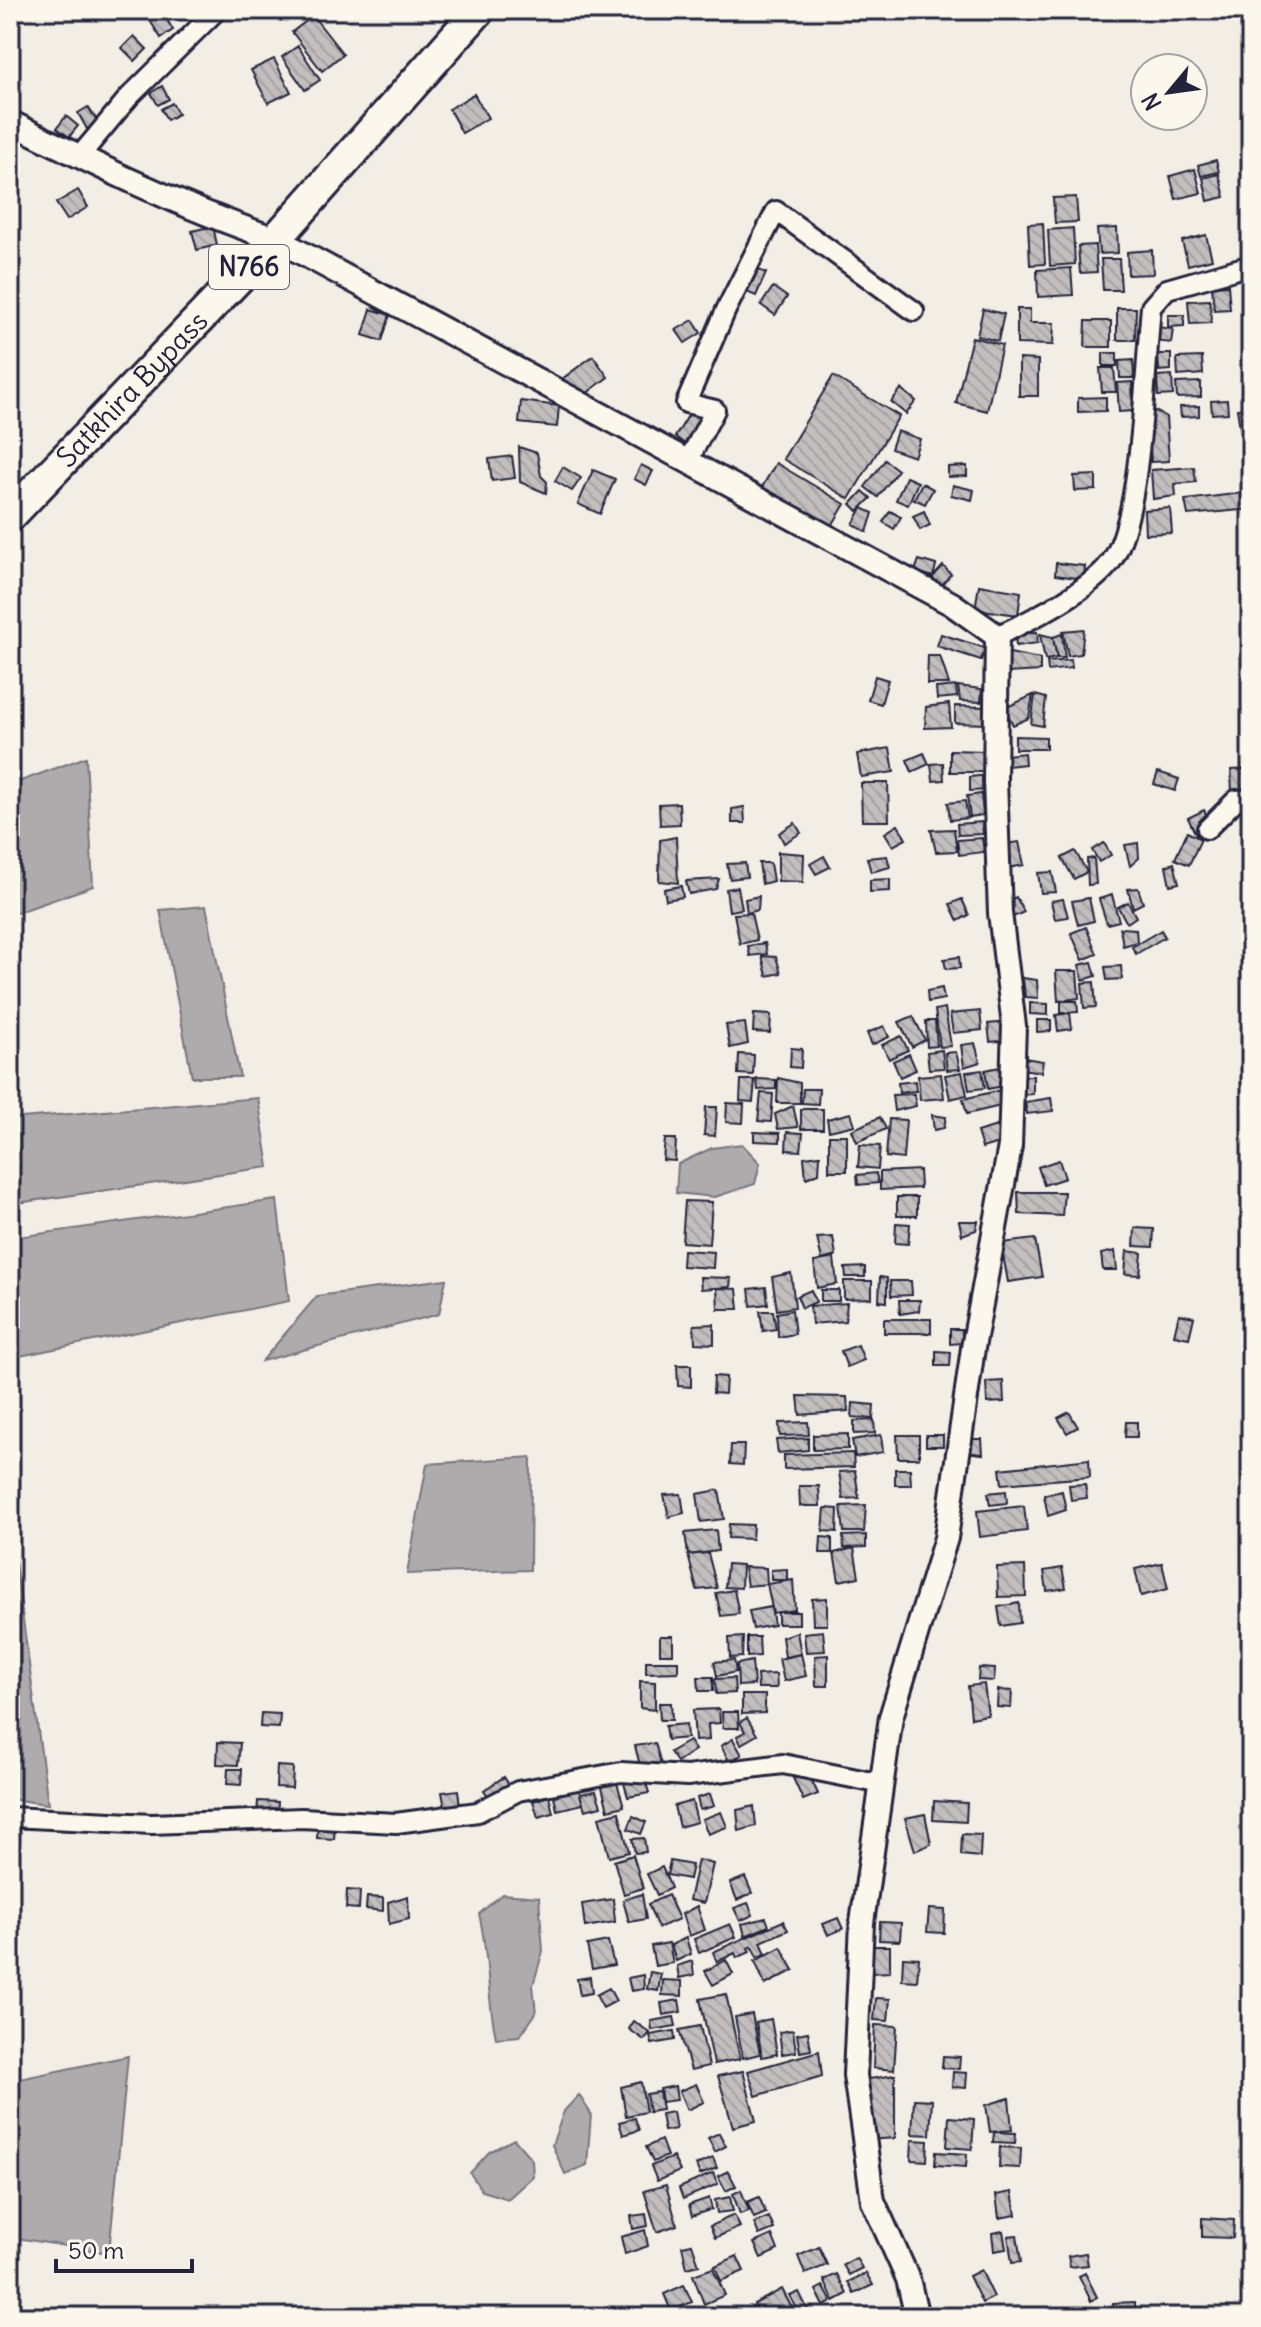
<svg xmlns="http://www.w3.org/2000/svg" width="1261" height="2327" viewBox="0 0 1261 2327" font-family="Delius,sans-serif">
<defs>
<pattern id="building-back-hatch" width="6" height="6" patternUnits="userSpaceOnUse" patternTransform="scale(2)"><rect width="6" height="6" fill="#c2bebe"/><path d="M-1 5l2 2M0 0l6 6M5-1l2 2" fill="none" stroke="#a6a3a4"/></pattern>
</defs>
<rect width="100%" height="100%" fill="#f2eee5"/>
<filter id="ink" filterUnits="userSpaceOnUse"><feTurbulence type="fractalNoise" baseFrequency=".0125" numOctaves="2"/><feDisplacementMap in="SourceGraphic" scale="16" xChannelSelector="R" yChannelSelector="G"/><feConvolveMatrix kernelMatrix="1 2 1 2 8 2 1 2 1" color-interpolation-filters="sRGB"/></filter>
<g filter="url(#ink)">
<g fill="#aeabad" stroke="#76747f" stroke-width="2">
<polygon points="86,757 93,886 10,915 10,785"/>
<polygon points="206,906 240,1077 192,1077 160,910"/>
<polygon points="258,1098 269,1167 10,1204 10,1119"/>
<polygon points="742,1144 760,1163 755,1184 715,1197 676,1193 678,1164 712,1148"/>
<polygon points="277,1200 289,1301 10,1358 10,1238"/>
<polygon points="446,1279 439,1314 262,1361 317,1296"/>
<polygon points="531,1457 530,1570 407,1574 427,1464"/>
<polygon points="10,1524 48,1804 10,1799"/>
<path d="M502,1894L539,1897L543,1951L533,1985L536,2013L520,2036L496,2038C487,1997 489,1955 479,1914Z"/>
<polygon points="128,2056 109,2253 10,2237 10,2081"/>
<polygon points="579,2095 591,2114 587,2165 565,2174 552,2145 564,2111"/>
<polygon points="514,2139 532,2160 533,2176 508,2199 482,2191 470,2173 489,2152"/>
</g>
<g fill="url(#building-back-hatch)" stroke="#22223b" stroke-width="2">
<polygon points="162,11 173,30 161,38 149,19"/>
<polygon points="313,16 343,54 322,71 292,32"/>
<polygon points="134,36 147,49 135,61 122,48"/>
<polygon points="298,46 320,80 305,90 282,57"/>
<polygon points="274,59 291,92 268,103 251,70"/>
<polygon points="162,86 169,99 158,105 151,93"/>
<polygon points="474,94 488,118 462,133 449,109"/>
<polygon points="172,103 178,114 167,120 161,109"/>
<polygon points="88,107 98,122 87,129 78,113"/>
<polygon points="66,116 78,126 69,137 57,128"/>
<polygon points="1216,160 1219,172 1201,176 1198,165"/>
<polygon points="1195,169 1201,193 1176,199 1170,176"/>
<polygon points="1219,174 1225,197 1208,201 1203,178"/>
<polygon points="78,190 88,207 67,220 56,203"/>
<polygon points="1076,197 1078,222 1055,223 1053,198"/>
<polygon points="1043,223 1045,264 1030,265 1028,224"/>
<polygon points="213,226 217,245 197,250 192,231"/>
<polygon points="1073,228 1075,264 1050,266 1048,230"/>
<polygon points="1117,228 1118,253 1099,254 1097,229"/>
<polygon points="1206,235 1212,259 1188,265 1182,241"/>
<polygon points="1095,245 1097,272 1080,273 1078,246"/>
<polygon points="1152,250 1153,274 1128,275 1127,252"/>
<polygon points="1101,259 1119,259 1121,290 1103,290"/>
<polygon points="752,267 766,273 756,296 742,290"/>
<polygon points="1071,268 1073,295 1038,297 1037,270"/>
<polygon points="1228,285 1230,309 1214,310 1212,286"/>
<polygon points="773,287 787,297 775,315 761,305"/>
<polygon points="1210,300 1211,323 1190,324 1188,301"/>
<polygon points="1117,308 1136,308 1135,340 1117,340"/>
<polygon points="371,309 390,315 382,341 363,335"/>
<polygon points="983,309 1004,314 998,341 977,336"/>
<polygon points="1017,309 1030,309 1030,323 1054,323 1053,345 1017,344"/>
<polygon points="1168,315 1184,315 1184,326 1168,327"/>
<polygon points="693,320 701,333 685,343 676,330"/>
<polygon points="1086,321 1111,321 1111,347 1085,347"/>
<polygon points="1157,327 1173,329 1171,343 1155,341"/>
<polygon points="972,337 1002,345 987,411 956,403"/>
<rect x="1103" y="353" width="14" height="13"/>
<polygon points="1158,354 1171,354 1171,370 1159,371"/>
<polygon points="593,356 608,377 582,397 558,382"/>
<polygon points="1202,357 1203,374 1178,376 1177,358"/>
<polygon points="1019,359 1038,360 1038,396 1019,396"/>
<polygon points="1133,360 1134,378 1120,378 1119,361"/>
<polygon points="1100,368 1114,368 1116,392 1102,392"/>
<polygon points="1172,375 1173,395 1158,396 1157,376"/>
<polygon points="833,376 899,416 849,499 783,459"/>
<polygon points="1132,382 1133,411 1119,412 1117,383"/>
<polygon points="1201,382 1201,397 1177,398 1176,383"/>
<polygon points="901,389 916,401 906,414 891,402"/>
<polygon points="1106,397 1106,411 1078,412 1078,398"/>
<polygon points="1227,400 1228,413 1212,414 1211,401"/>
<polygon points="521,401 559,406 557,427 519,423"/>
<polygon points="1147,406 1166,417 1169,461 1151,462"/>
<polygon points="1199,406 1199,416 1181,417 1180,407"/>
<polygon points="1251,407 1251,427 1240,428 1237,409"/>
<polygon points="691,411 705,420 688,446 675,437"/>
<polygon points="897,431 920,439 914,457 891,449"/>
<polygon points="519,447 537,453 541,476 547,482 546,493 520,482"/>
<polygon points="512,456 515,478 492,481 489,459"/>
<polygon points="885,460 898,470 878,497 865,487"/>
<polygon points="776,463 845,504 830,529 761,489"/>
<polygon points="641,465 653,471 646,485 634,479"/>
<polygon points="967,466 967,476 948,477 948,467"/>
<polygon points="563,467 581,478 572,491 555,481"/>
<polygon points="1194,467 1196,482 1175,484 1176,496 1153,499 1151,470"/>
<polygon points="593,470 615,479 600,514 578,504"/>
<polygon points="1096,475 1096,490 1075,491 1074,476"/>
<polygon points="906,477 918,482 908,505 896,500"/>
<polygon points="922,483 933,489 925,504 914,499"/>
<polygon points="953,485 974,490 972,500 951,495"/>
<polygon points="863,491 871,498 858,511 851,504"/>
<polygon points="1251,492 1251,509 1188,515 1185,500"/>
<polygon points="862,508 873,513 867,532 853,524"/>
<polygon points="1170,508 1172,533 1145,534 1144,510"/>
<polygon points="890,511 901,517 894,529 883,522"/>
<polygon points="924,511 930,525 920,530 913,516"/>
<polygon points="919,560 936,565 933,577 915,571"/>
<polygon points="1056,563 1085,566 1084,579 1055,575"/>
<polygon points="943,566 951,574 942,585 932,578"/>
<polygon points="979,585 1021,592 1018,615 975,609"/>
<polygon points="1084,629 1081,654 1068,656 1063,631"/>
<polygon points="1037,632 1038,643 1016,646 1015,635"/>
<polygon points="941,634 985,648 981,660 937,646"/>
<polygon points="1040,634 1053,637 1057,658 1045,660"/>
<polygon points="1062,634 1065,658 1057,658 1053,637"/>
<polygon points="1005,652 1040,659 1040,671 1007,673"/>
<polygon points="928,656 940,656 949,684 927,684"/>
<polygon points="1071,660 1072,668 1048,671 1047,662"/>
<polygon points="875,676 888,680 881,704 868,700"/>
<polygon points="956,686 957,697 937,699 936,688"/>
<polygon points="958,686 982,689 981,702 960,701"/>
<polygon points="1033,695 1029,718 1013,725 1005,708"/>
<polygon points="1035,695 1046,698 1043,726 1031,724"/>
<polygon points="949,704 951,727 925,728 926,707"/>
<polygon points="955,706 987,707 987,724 955,723"/>
<polygon points="1015,736 1046,737 1046,749 1015,749"/>
<polygon points="890,748 894,772 861,777 857,754"/>
<polygon points="950,750 985,751 985,772 950,772"/>
<polygon points="924,753 929,764 912,772 907,760"/>
<polygon points="1024,753 1025,764 1008,766 1007,755"/>
<polygon points="943,763 944,780 933,781 931,764"/>
<polygon points="1250,769 1251,792 1232,793 1231,770"/>
<polygon points="1158,772 1179,779 1175,791 1154,784"/>
<polygon points="988,775 989,790 970,791 970,777"/>
<polygon points="861,783 888,783 889,821 862,821"/>
<polygon points="981,794 983,815 970,817 967,796"/>
<polygon points="965,801 968,818 950,820 948,803"/>
<polygon points="679,803 680,824 660,825 659,804"/>
<polygon points="744,807 745,823 732,823 732,809"/>
<polygon points="1204,810 1212,826 1196,835 1188,818"/>
<polygon points="982,822 983,834 958,835 957,824"/>
<polygon points="795,823 801,833 784,843 779,833"/>
<polygon points="898,825 906,839 893,846 885,833"/>
<polygon points="954,829 957,851 936,852 931,830"/>
<polygon points="1187,832 1201,839 1189,865 1175,859"/>
<polygon points="676,837 678,883 659,881 660,840"/>
<polygon points="982,838 984,852 959,855 957,840"/>
<polygon points="1019,842 1024,865 1008,868 1004,844"/>
<polygon points="1104,843 1111,855 1099,862 1092,850"/>
<polygon points="1138,843 1139,858 1130,866 1125,845"/>
<polygon points="1075,851 1087,872 1074,879 1062,858"/>
<polygon points="778,852 804,854 803,882 778,881"/>
<polygon points="824,856 830,867 816,874 810,864"/>
<polygon points="887,856 890,867 871,872 867,858"/>
<polygon points="1094,858 1096,884 1088,885 1087,859"/>
<polygon points="745,863 747,877 730,879 727,864"/>
<polygon points="759,863 770,863 773,881 762,884"/>
<polygon points="1174,863 1179,883 1170,885 1166,866"/>
<polygon points="1052,872 1056,892 1041,893 1038,873"/>
<polygon points="719,879 716,889 689,894 686,881"/>
<polygon points="890,879 890,891 870,892 870,880"/>
<polygon points="681,886 683,897 666,900 664,889"/>
<polygon points="738,887 742,909 729,911 726,889"/>
<polygon points="1138,888 1143,903 1133,908 1128,889"/>
<polygon points="1112,895 1119,921 1107,924 1099,899"/>
<polygon points="759,896 758,910 747,913 745,899"/>
<polygon points="1016,897 1024,912 1011,918 1004,903"/>
<polygon points="1089,898 1094,921 1078,925 1072,901"/>
<polygon points="962,899 969,915 958,921 950,904"/>
<polygon points="1063,899 1068,917 1055,919 1051,901"/>
<polygon points="1128,902 1136,917 1127,923 1118,907"/>
<polygon points="751,913 757,940 740,944 734,914"/>
<polygon points="1086,927 1097,954 1083,960 1071,933"/>
<polygon points="1120,928 1136,929 1137,942 1123,946"/>
<polygon points="1161,930 1165,937 1136,954 1132,947"/>
<polygon points="765,943 767,954 750,956 748,946"/>
<polygon points="762,956 776,957 781,973 767,976"/>
<polygon points="959,957 960,968 946,969 944,959"/>
<polygon points="1092,962 1096,976 1083,980 1079,965"/>
<polygon points="1121,966 1122,979 1107,980 1105,967"/>
<polygon points="1056,971 1077,971 1079,998 1058,1001"/>
<polygon points="1023,978 1037,980 1038,998 1025,997"/>
<polygon points="1094,982 1096,1007 1084,1008 1082,983"/>
<polygon points="942,988 944,999 928,1002 927,991"/>
<polygon points="1061,1001 1077,1001 1078,1012 1061,1013"/>
<polygon points="1030,1003 1048,1004 1048,1015 1030,1014"/>
<polygon points="945,1008 951,1046 940,1047 935,1010"/>
<polygon points="980,1011 982,1030 953,1033 950,1014"/>
<polygon points="1070,1013 1072,1029 1058,1031 1056,1015"/>
<polygon points="754,1014 771,1015 770,1033 753,1032"/>
<polygon points="913,1016 925,1040 912,1047 899,1022"/>
<polygon points="1037,1020 1051,1020 1051,1031 1037,1032"/>
<polygon points="926,1021 935,1021 937,1046 927,1047"/>
<polygon points="1007,1022 1009,1040 990,1042 988,1024"/>
<polygon points="745,1023 748,1044 730,1048 726,1025"/>
<polygon points="884,1026 889,1037 872,1045 867,1033"/>
<polygon points="901,1036 908,1050 889,1059 882,1045"/>
<polygon points="975,1043 980,1062 964,1067 961,1045"/>
<polygon points="791,1048 802,1049 801,1068 790,1067"/>
<polygon points="942,1050 944,1068 929,1069 927,1052"/>
<polygon points="956,1052 960,1069 947,1070 945,1053"/>
<polygon points="739,1054 754,1055 753,1075 738,1074"/>
<polygon points="909,1054 916,1070 900,1077 893,1061"/>
<polygon points="1024,1058 1043,1061 1041,1072 1022,1069"/>
<polygon points="1005,1066 1008,1085 988,1089 985,1070"/>
<polygon points="982,1070 985,1088 969,1090 966,1072"/>
<polygon points="962,1072 967,1095 950,1099 945,1075"/>
<polygon points="941,1074 944,1098 920,1100 918,1076"/>
<polygon points="1019,1076 1033,1076 1033,1094 1018,1095"/>
<polygon points="778,1078 800,1083 800,1103 777,1103"/>
<polygon points="757,1079 776,1080 776,1089 758,1090"/>
<polygon points="741,1080 755,1080 753,1102 740,1101"/>
<polygon points="915,1081 916,1091 899,1093 898,1083"/>
<polygon points="803,1089 819,1089 818,1104 802,1103"/>
<polygon points="1005,1089 1009,1104 967,1114 963,1099"/>
<polygon points="761,1093 773,1094 771,1122 758,1121"/>
<polygon points="914,1094 916,1106 894,1111 892,1095"/>
<polygon points="1051,1098 1053,1111 1027,1114 1025,1102"/>
<polygon points="727,1103 744,1104 743,1123 726,1122"/>
<polygon points="793,1106 798,1127 778,1129 775,1114"/>
<polygon points="706,1107 717,1107 715,1136 704,1135"/>
<rect x="801" y="1109" width="22" height="20"/>
<polygon points="851,1113 855,1125 829,1131 827,1119"/>
<polygon points="932,1115 946,1117 944,1128 934,1130"/>
<polygon points="880,1117 886,1129 857,1142 852,1130"/>
<polygon points="889,1119 906,1120 903,1159 886,1157"/>
<polygon points="997,1126 1002,1142 982,1148 977,1132"/>
<polygon points="754,1132 780,1133 780,1142 754,1141"/>
<polygon points="787,1132 803,1133 801,1151 786,1150"/>
<rect x="829" y="1135" width="18" height="36"/>
<polygon points="665,1139 676,1139 675,1161 663,1160"/>
<polygon points="860,1145 880,1146 878,1169 858,1167"/>
<polygon points="820,1155 819,1173 806,1178 804,1157"/>
<polygon points="1059,1160 1065,1178 1044,1185 1038,1167"/>
<polygon points="919,1170 920,1188 880,1190 880,1172"/>
<polygon points="876,1173 878,1183 858,1185 857,1175"/>
<polygon points="1018,1192 1064,1192 1062,1216 1019,1214"/>
<rect x="897" y="1197" width="20" height="19"/>
<polygon points="685,1201 712,1202 709,1244 682,1242"/>
<polygon points="959,1221 978,1221 976,1230 962,1235"/>
<polygon points="896,1223 910,1224 908,1244 895,1243"/>
<polygon points="1135,1228 1154,1229 1153,1247 1134,1246"/>
<polygon points="833,1237 836,1256 822,1260 817,1238"/>
<polygon points="1035,1239 1042,1277 1008,1282 1001,1243"/>
<polygon points="683,1250 714,1252 713,1268 682,1266"/>
<polygon points="1115,1251 1117,1270 1103,1270 1101,1254"/>
<polygon points="1127,1251 1142,1253 1140,1275 1125,1274"/>
<polygon points="834,1258 837,1284 817,1288 814,1262"/>
<polygon points="865,1267 865,1277 846,1277 845,1268"/>
<polygon points="791,1273 795,1307 777,1310 772,1277"/>
<polygon points="700,1277 731,1278 730,1287 701,1289"/>
<polygon points="880,1277 887,1278 887,1302 879,1301"/>
<polygon points="844,1281 872,1281 872,1298 844,1299"/>
<polygon points="890,1281 911,1281 912,1295 891,1296"/>
<polygon points="766,1287 768,1304 751,1306 749,1289"/>
<polygon points="717,1288 737,1289 739,1309 718,1309"/>
<polygon points="811,1290 816,1302 802,1308 797,1296"/>
<rect x="821" y="1290" width="18" height="11"/>
<polygon points="899,1300 920,1300 919,1311 900,1314"/>
<polygon points="847,1303 845,1321 812,1324 810,1306"/>
<polygon points="792,1310 795,1334 778,1337 777,1313"/>
<polygon points="760,1311 773,1311 776,1329 763,1331"/>
<polygon points="1179,1314 1194,1317 1189,1338 1174,1335"/>
<rect x="884" y="1319" width="47" height="14"/>
<polygon points="714,1324 714,1344 695,1343 694,1325"/>
<polygon points="950,1329 962,1329 962,1343 950,1344"/>
<polygon points="858,1345 864,1360 847,1367 841,1351"/>
<polygon points="936,1351 951,1352 950,1366 936,1366"/>
<polygon points="677,1365 691,1365 691,1387 678,1386"/>
<polygon points="714,1376 726,1377 725,1394 713,1393"/>
<polygon points="1003,1381 1004,1402 987,1403 986,1382"/>
<polygon points="798,1396 847,1397 848,1411 800,1415"/>
<polygon points="853,1403 874,1405 873,1419 852,1417"/>
<polygon points="1069,1412 1078,1427 1067,1433 1058,1418"/>
<polygon points="874,1420 875,1433 854,1434 854,1421"/>
<polygon points="808,1422 809,1435 780,1436 779,1423"/>
<polygon points="1126,1422 1137,1422 1137,1437 1125,1437"/>
<polygon points="848,1434 848,1449 813,1450 813,1435"/>
<polygon points="881,1435 883,1452 855,1457 852,1440"/>
<polygon points="897,1435 919,1435 919,1458 898,1458"/>
<rect x="926" y="1435" width="17" height="11"/>
<polygon points="808,1438 808,1450 778,1453 776,1440"/>
<polygon points="964,1439 982,1439 983,1454 965,1452"/>
<polygon points="731,1445 744,1445 743,1465 730,1464"/>
<polygon points="853,1453 854,1467 784,1469 784,1455"/>
<polygon points="1089,1459 1090,1477 1002,1484 1000,1469"/>
<polygon points="895,1469 910,1469 911,1485 895,1485"/>
<polygon points="855,1471 859,1498 843,1499 839,1472"/>
<polygon points="1085,1484 1087,1498 1071,1500 1069,1485"/>
<polygon points="799,1486 819,1486 820,1506 800,1506"/>
<polygon points="719,1490 724,1519 701,1522 697,1494"/>
<polygon points="1006,1491 1007,1503 990,1505 988,1493"/>
<polygon points="1062,1491 1066,1510 1048,1516 1044,1495"/>
<polygon points="681,1494 684,1513 669,1517 664,1495"/>
<polygon points="866,1505 864,1532 844,1532 841,1506"/>
<polygon points="1024,1506 1027,1531 980,1537 977,1511"/>
<polygon points="825,1508 838,1509 837,1532 823,1531"/>
<polygon points="729,1524 753,1525 752,1539 728,1538"/>
<polygon points="716,1530 718,1551 688,1555 685,1533"/>
<polygon points="866,1535 866,1547 844,1548 843,1536"/>
<polygon points="821,1537 832,1538 832,1553 820,1553"/>
<polygon points="854,1548 859,1577 839,1581 834,1553"/>
<polygon points="708,1553 717,1588 697,1590 688,1555"/>
<polygon points="1162,1563 1168,1589 1141,1596 1135,1569"/>
<polygon points="727,1564 742,1565 741,1588 725,1587"/>
<polygon points="1025,1566 1026,1596 998,1597 997,1567"/>
<polygon points="744,1567 766,1568 767,1584 747,1586"/>
<polygon points="1062,1568 1066,1588 1047,1591 1044,1571"/>
<polygon points="787,1569 787,1580 771,1580 771,1570"/>
<polygon points="793,1580 795,1610 773,1613 767,1584"/>
<polygon points="734,1590 739,1614 721,1616 716,1593"/>
<polygon points="827,1598 827,1625 813,1625 812,1599"/>
<polygon points="1019,1603 1020,1623 1001,1626 998,1607"/>
<polygon points="771,1607 774,1625 753,1629 749,1611"/>
<rect x="778" y="1612" width="21" height="12"/>
<polygon points="823,1631 825,1651 806,1652 804,1633"/>
<polygon points="797,1632 801,1654 785,1657 782,1637"/>
<rect x="660" y="1636" width="13" height="18"/>
<polygon points="743,1637 742,1657 730,1658 729,1638"/>
<polygon points="747,1637 759,1637 760,1656 747,1657"/>
<polygon points="801,1654 806,1676 784,1681 779,1659"/>
<polygon points="828,1655 828,1686 816,1686 815,1656"/>
<polygon points="734,1660 736,1672 717,1676 714,1662"/>
<polygon points="646,1661 678,1661 678,1672 646,1673"/>
<polygon points="752,1661 754,1685 738,1686 737,1664"/>
<polygon points="979,1668 995,1669 994,1681 978,1680"/>
<polygon points="776,1674 777,1688 758,1688 757,1675"/>
<polygon points="698,1677 713,1677 713,1691 699,1691"/>
<polygon points="734,1678 735,1693 716,1694 715,1679"/>
<polygon points="640,1681 655,1682 655,1710 640,1708"/>
<polygon points="984,1684 988,1715 971,1718 968,1686"/>
<polygon points="998,1690 1012,1691 1011,1708 997,1707"/>
<polygon points="742,1695 765,1695 765,1713 742,1714"/>
<polygon points="659,1703 671,1703 672,1720 660,1720"/>
<polygon points="719,1709 720,1723 708,1724 709,1740 695,1741 693,1710"/>
<polygon points="722,1712 738,1712 739,1728 723,1728"/>
<polygon points="261,1713 280,1714 279,1728 260,1727"/>
<polygon points="747,1718 757,1735 741,1744 737,1736 745,1732 740,1722"/>
<polygon points="686,1724 687,1738 667,1740 665,1726"/>
<polygon points="733,1739 742,1755 729,1761 721,1746"/>
<polygon points="689,1741 695,1750 677,1762 670,1752"/>
<polygon points="218,1742 240,1743 238,1765 217,1764"/>
<polygon points="655,1743 661,1764 641,1769 635,1746"/>
<polygon points="277,1766 293,1767 292,1788 276,1787"/>
<polygon points="228,1769 242,1769 241,1785 227,1784"/>
<polygon points="808,1772 818,1794 803,1800 793,1778"/>
<polygon points="504,1777 512,1789 493,1803 484,1790"/>
<polygon points="645,1779 649,1793 628,1797 624,1783"/>
<polygon points="617,1783 624,1806 608,1810 602,1787"/>
<polygon points="458,1790 460,1807 445,1808 442,1792"/>
<polygon points="579,1790 583,1804 557,1810 554,1796"/>
<polygon points="596,1791 601,1806 585,1810 580,1794"/>
<polygon points="710,1794 714,1806 700,1810 697,1798"/>
<polygon points="549,1796 553,1813 538,1817 533,1801"/>
<polygon points="258,1801 278,1802 277,1817 257,1816"/>
<polygon points="692,1801 697,1822 679,1827 674,1806"/>
<polygon points="934,1801 967,1803 966,1822 933,1820"/>
<polygon points="754,1806 756,1826 739,1831 737,1810"/>
<polygon points="619,1812 629,1852 609,1857 599,1817"/>
<polygon points="721,1812 727,1827 708,1834 702,1819"/>
<polygon points="925,1814 931,1844 915,1851 905,1818"/>
<polygon points="633,1816 646,1822 641,1834 628,1829"/>
<polygon points="318,1825 335,1826 334,1839 317,1838"/>
<polygon points="962,1834 981,1835 980,1857 961,1855"/>
<polygon points="644,1838 646,1852 635,1853 632,1839"/>
<polygon points="633,1855 643,1888 624,1894 614,1861"/>
<polygon points="698,1860 713,1864 704,1903 689,1900"/>
<polygon points="670,1861 692,1865 689,1879 667,1875"/>
<polygon points="662,1867 671,1888 657,1895 647,1874"/>
<polygon points="745,1877 752,1893 737,1900 730,1883"/>
<polygon points="347,1890 360,1891 359,1909 346,1908"/>
<polygon points="642,1894 646,1919 629,1922 623,1900"/>
<polygon points="668,1895 679,1919 658,1928 648,1904"/>
<polygon points="408,1896 409,1919 389,1924 388,1902"/>
<polygon points="367,1897 383,1898 383,1911 366,1909"/>
<polygon points="613,1899 615,1922 585,1927 582,1904"/>
<polygon points="748,1903 753,1915 740,1921 734,1908"/>
<polygon points="697,1906 705,1930 689,1936 682,1914"/>
<polygon points="929,1909 945,1910 944,1933 927,1932"/>
<polygon points="766,1918 769,1926 745,1936 742,1924"/>
<polygon points="838,1918 843,1929 828,1935 823,1924"/>
<polygon points="783,1921 788,1930 761,1942 766,1954 757,1957 752,1946 748,1948 750,1952 737,1958 735,1953 717,1962 713,1952"/>
<polygon points="880,1922 901,1923 900,1941 879,1940"/>
<polygon points="730,1924 736,1937 699,1953 694,1939"/>
<polygon points="686,1938 691,1954 676,1961 671,1945"/>
<polygon points="608,1941 614,1965 592,1969 587,1945"/>
<polygon points="669,1943 673,1963 655,1966 651,1946"/>
<polygon points="870,1946 890,1946 890,1972 872,1973"/>
<polygon points="781,1947 794,1970 765,1985 755,1961"/>
<polygon points="903,1957 919,1958 917,1981 902,1980"/>
<polygon points="726,1960 733,1974 713,1985 705,1971"/>
<polygon points="692,1961 694,1975 679,1978 677,1966"/>
<polygon points="650,1972 661,1974 658,1991 647,1989"/>
<polygon points="643,1975 644,1989 631,1991 628,1978"/>
<polygon points="590,1977 592,1993 580,1995 577,1979"/>
<polygon points="663,1980 682,1981 682,1996 662,1995"/>
<polygon points="609,1988 616,2001 603,2008 596,1995"/>
<polygon points="726,1994 740,2059 714,2064 700,1999"/>
<polygon points="876,1998 890,1999 888,2021 874,2020"/>
<polygon points="679,2000 681,2012 663,2015 661,2003"/>
<polygon points="752,2014 760,2054 743,2058 735,2017"/>
<polygon points="674,2017 676,2026 652,2030 651,2021"/>
<polygon points="771,2019 777,2054 762,2057 756,2022"/>
<polygon points="634,2021 650,2033 644,2040 629,2029"/>
<polygon points="875,2025 897,2026 894,2070 873,2068"/>
<polygon points="700,2026 709,2066 691,2070 679,2030"/>
<polygon points="793,2030 796,2052 782,2054 779,2032"/>
<polygon points="674,2031 675,2040 652,2044 650,2035"/>
<polygon points="808,2032 811,2050 800,2052 797,2034"/>
<polygon points="819,2051 822,2076 756,2096 748,2071"/>
<polygon points="943,2056 960,2057 959,2069 942,2068"/>
<polygon points="743,2071 756,2121 733,2127 718,2076"/>
<polygon points="953,2072 967,2073 966,2088 952,2087"/>
<polygon points="895,2075 895,2138 868,2140 863,2080"/>
<polygon points="641,2082 646,2112 626,2116 621,2087"/>
<polygon points="696,2084 704,2102 687,2110 679,2091"/>
<polygon points="675,2086 677,2100 662,2102 660,2089"/>
<polygon points="659,2092 662,2110 649,2112 646,2094"/>
<polygon points="1009,2098 1012,2130 990,2132 986,2105"/>
<polygon points="914,2099 932,2100 930,2135 912,2134"/>
<polygon points="673,2112 676,2129 664,2131 661,2114"/>
<polygon points="949,2117 974,2119 972,2149 947,2147"/>
<polygon points="635,2118 639,2130 623,2135 619,2122"/>
<polygon points="994,2132 1016,2133 1015,2143 993,2142"/>
<polygon points="719,2133 726,2146 715,2152 708,2138"/>
<polygon points="661,2140 667,2156 653,2162 646,2147"/>
<polygon points="912,2140 928,2141 927,2161 911,2160"/>
<polygon points="1000,2147 1021,2148 1020,2168 999,2167"/>
<polygon points="936,2152 967,2154 966,2167 935,2165"/>
<polygon points="673,2157 680,2171 657,2181 651,2166"/>
<polygon points="713,2158 717,2168 700,2175 696,2165"/>
<polygon points="728,2171 736,2186 726,2191 718,2176"/>
<polygon points="713,2173 718,2184 683,2199 679,2188"/>
<polygon points="666,2185 677,2225 657,2232 644,2191"/>
<polygon points="741,2190 749,2211 740,2214 733,2194"/>
<polygon points="1012,2192 1016,2215 999,2218 996,2195"/>
<polygon points="730,2197 733,2211 717,2213 715,2200"/>
<polygon points="759,2197 766,2213 754,2218 747,2202"/>
<polygon points="709,2198 712,2209 692,2216 689,2205"/>
<polygon points="646,2214 648,2226 633,2229 631,2216"/>
<polygon points="734,2215 740,2227 715,2238 710,2226"/>
<polygon points="769,2217 774,2229 759,2235 754,2223"/>
<polygon points="1202,2218 1234,2220 1233,2238 1202,2237"/>
<polygon points="645,2230 648,2246 625,2254 621,2237"/>
<polygon points="1003,2231 1006,2249 994,2251 992,2233"/>
<polygon points="772,2235 778,2250 761,2258 754,2243"/>
<polygon points="1017,2235 1021,2262 1012,2263 1008,2236"/>
<polygon points="692,2244 699,2265 687,2268 682,2246"/>
<polygon points="819,2247 827,2265 805,2274 798,2256"/>
<polygon points="1086,2253 1088,2265 1070,2267 1068,2256"/>
<polygon points="737,2256 744,2271 721,2281 715,2266"/>
<polygon points="856,2258 862,2268 849,2275 843,2265"/>
<polygon points="713,2268 725,2295 704,2304 693,2275"/>
<polygon points="981,2270 994,2297 982,2303 969,2276"/>
<polygon points="866,2273 873,2285 854,2294 848,2282"/>
<polygon points="1085,2273 1097,2297 1091,2301 1079,2276"/>
<polygon points="837,2274 847,2294 834,2301 824,2280"/>
<polygon points="684,2285 692,2302 671,2311 664,2294"/>
<polygon points="823,2286 832,2302 824,2306 816,2290"/>
<polygon points="782,2289 796,2316 760,2317 754,2304"/>
<polygon points="799,2292 809,2312 801,2316 790,2296"/>
<polygon points="1135,2302 1135,2317 1114,2317 1113,2303"/>
</g>
<g fill="none" stroke-linecap="round" stroke-linejoin="round">
<defs>
<g id="minor">
<polyline points="79,157 129,97 217,10"/>
<polyline points="688,461 715,410 686,403 726,310 776,211 914,311"/>
<path d="M997,636C1029,621 1097,587 1114,557C1142,509 1145,367 1151,307L1167,289L1251,265"/>
<polyline points="1207,829 1236,800 1251,799"/>
<polyline points="10,1817 152,1824 301,1818 396,1823 478,1812 518,1791 621,1772 687,1776 783,1764 882,1784"/>
</g>
<path id="tertiary" d="M10,122C96,165 185,209 276,239L952,604L997,636L995,781L1000,913L1014,1026L1010,1146L973,1348L946,1538L891,1717L862,1923L855,2075L873,2201L908,2279L917,2317"/>
<g id="trunk">
<path id="s1" d="M10,516L276,239L479,10"/>
</g>
</defs>
<use href="#minor" stroke="#22223b" stroke-width="24"/>
<use href="#tertiary" stroke="#22223b" stroke-width="28"/>
<use href="#trunk" stroke="#22223b" stroke-width="36"/>
<use href="#minor" stroke="#fbf7ec" stroke-width="18"/>
<use href="#tertiary" stroke="#fbf7ec" stroke-width="22"/>
<use href="#trunk" stroke="#fbf7ec" stroke-width="30"/>
</g>
</g>
<g text-anchor="middle" stroke-width="6" stroke-linejoin="round" paint-order="stroke">
<rect fill="#fbf7ec" stroke="#636270" stroke-width="2" x="209" y="245" width="80" height="44" rx="6"/>
<g font-size="26" font-weight="bold" fill="#22223b">
<text x="249" y="276">N766</text>
</g>
<g font-size="28" fill="#22223b" stroke="#fbf7ec">
<text dy="10" stroke="none"><textPath href="#s1" startOffset="176">Satkhira Bypass</textPath></text>
</g>
</g>
<rect width="1261" height="2327" fill="none" stroke="#fbf7ec" stroke-width="40"/>
<rect x="20" y="20" width="1221" height="2287" fill="none" stroke="#22223b" stroke-width="3" filter="url(#ink)"/>
<g transform="translate(1169 92) rotate(241)"><circle r="38" fill="#fbf7ec" stroke="#a4a2a5" stroke-width="2"/>
<path d="M0-6L14 30L0 20L-14 30Z" fill="#22223b"/>
<text y="-12" font-size="22" font-weight="bold" text-anchor="middle" fill="#22223b">N</text>
</g>
<path d="M56 2259v12h136v-12" fill="none" stroke="#22223b" stroke-width="4"/>
<text x="68" y="2259" font-size="24" fill="#22223b" stroke="#fbf7ec" stroke-width="6" paint-order="stroke">50 m</text>
</svg>
